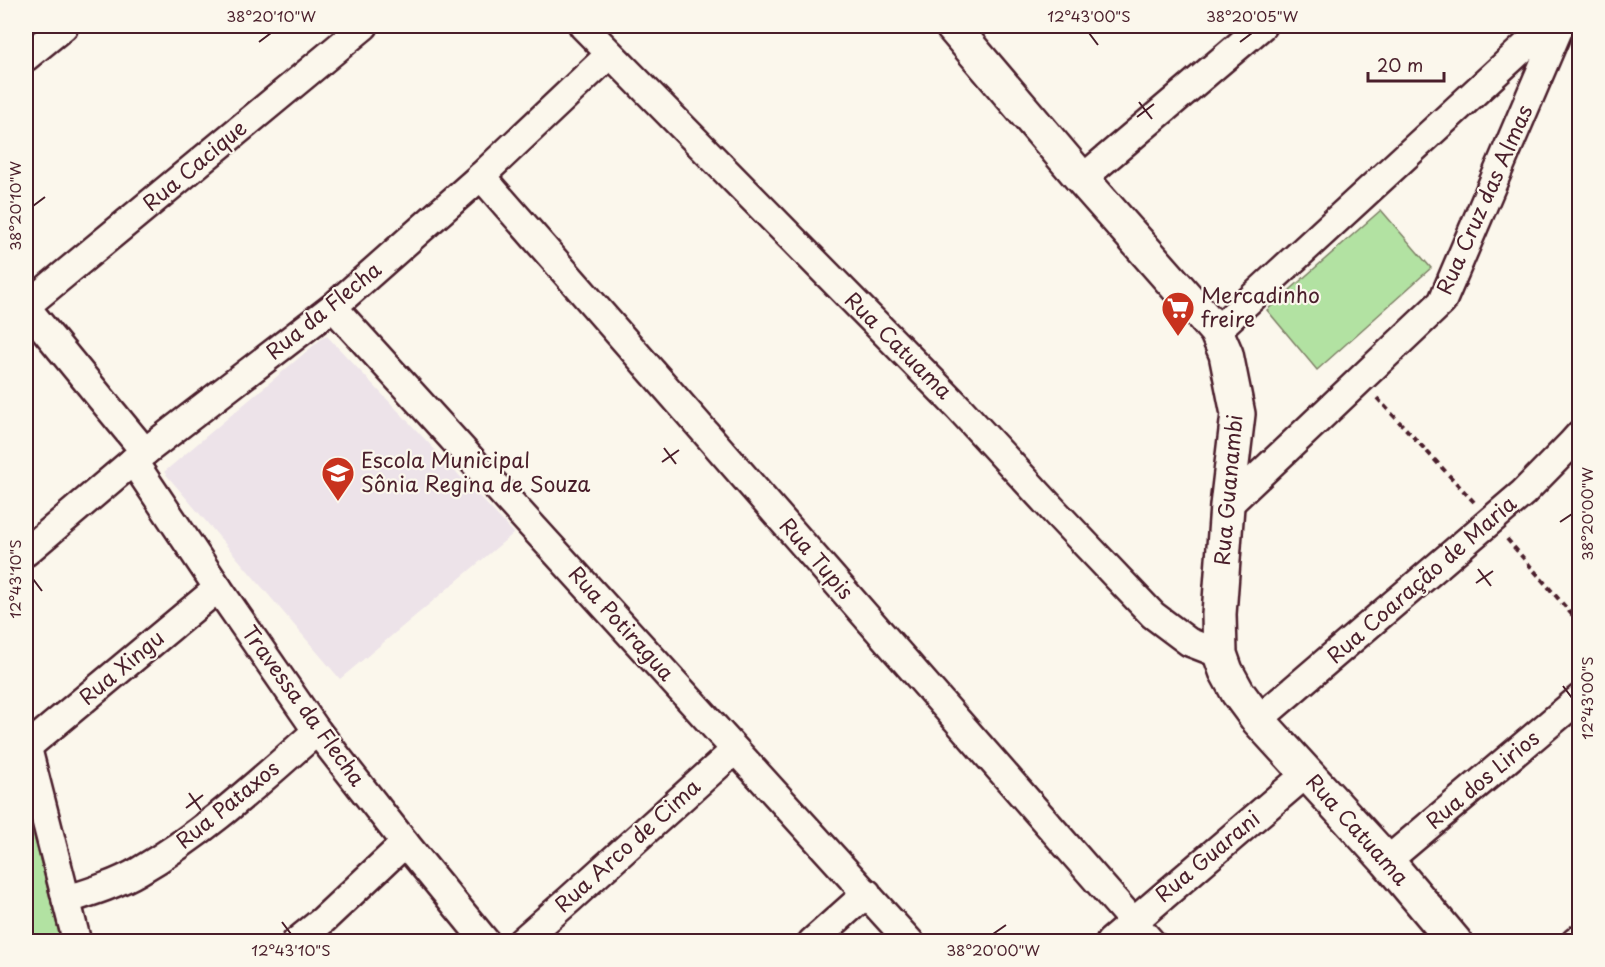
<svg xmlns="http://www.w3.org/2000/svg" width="1605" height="967" viewBox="0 0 1605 967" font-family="'Playpen Sans',sans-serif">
<rect width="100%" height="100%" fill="#fbf7ec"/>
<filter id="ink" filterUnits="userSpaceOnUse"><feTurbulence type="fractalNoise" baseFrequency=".0167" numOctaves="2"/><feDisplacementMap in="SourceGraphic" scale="12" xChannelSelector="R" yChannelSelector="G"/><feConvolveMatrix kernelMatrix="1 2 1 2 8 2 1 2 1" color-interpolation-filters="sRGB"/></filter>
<g filter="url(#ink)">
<polygon fill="#ede3e9" points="326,335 514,533 340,679 164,472"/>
<g fill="#b2e2a2" stroke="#7e8066" stroke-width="1.5">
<polygon points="1381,210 1431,268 1317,370 1267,310"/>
<polygon points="26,805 61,941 26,941"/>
</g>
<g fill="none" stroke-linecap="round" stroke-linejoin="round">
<defs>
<g id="street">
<polyline points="583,26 958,407 1056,513 1153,615 1189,642 1220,654"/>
<polyline points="26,57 64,26"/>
<polyline points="481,176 1151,942"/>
<polyline points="1082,179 1262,26"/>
<polyline points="26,306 364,26"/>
<polyline points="26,307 145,452"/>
<polyline points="333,307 910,942"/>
<polyline points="1216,331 1547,26"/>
<polyline points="133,461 218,588 317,731 405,843 486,942"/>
<polyline points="1227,506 1442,302 1560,26"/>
<polyline points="26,552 133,461 333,307 481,176 610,54"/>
<polyline points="1258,720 1523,493 1571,444 1580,434"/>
<polyline points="27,746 77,942"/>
<polyline points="26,748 218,588"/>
<polyline points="1387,861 1580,698"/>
<path d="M66,900C91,892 117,884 139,871C205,833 260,781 317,731"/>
<polyline points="296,942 322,921 405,843"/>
<polyline points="521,942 570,899 735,750"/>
<polyline points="812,942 867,893"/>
<polyline points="1110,942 1307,773"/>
<polyline points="1575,942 1580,938"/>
</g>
<polyline id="secondary" points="952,26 1082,179 1216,331 1226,354 1238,414 1227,506 1219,614 1220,654 1226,671 1238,693 1258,720 1387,861 1455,942"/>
</defs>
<use href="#street" stroke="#4a1f2b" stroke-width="32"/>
<use href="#secondary" stroke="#4a1f2b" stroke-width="38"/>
<g stroke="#4a1f2b" stroke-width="4" stroke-dasharray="6 4.5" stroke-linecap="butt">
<polyline points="1377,398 1474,502"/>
<polyline points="1507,539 1580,624"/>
</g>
<use href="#street" stroke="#fbf7ec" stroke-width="27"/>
<use href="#secondary" stroke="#fbf7ec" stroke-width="33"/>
</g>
</g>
<path fill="none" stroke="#4a1f2b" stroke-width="2" d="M1089,33L1098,45M259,42L271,33M1240,42L1252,33M1139,102L1152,119M1137,117L1154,104M33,206L45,197M664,448L676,464M662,462L679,450M1560,522L1572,514M1478,569L1491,586M33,579L42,591M1476,583L1493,571M1563,686L1572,698M189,793L201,810M186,808L203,795M282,922L291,934M993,934L1006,925"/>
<defs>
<symbol id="supermarket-pin" viewBox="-11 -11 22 30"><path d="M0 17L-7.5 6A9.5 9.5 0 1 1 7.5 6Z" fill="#c8321e" stroke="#fbf7ec"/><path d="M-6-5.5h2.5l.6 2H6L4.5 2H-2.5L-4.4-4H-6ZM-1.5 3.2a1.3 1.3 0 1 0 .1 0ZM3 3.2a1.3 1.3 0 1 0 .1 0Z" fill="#fff"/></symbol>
<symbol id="school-pin" viewBox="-11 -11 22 30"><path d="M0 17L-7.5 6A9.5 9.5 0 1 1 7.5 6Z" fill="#c8321e" stroke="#fbf7ec"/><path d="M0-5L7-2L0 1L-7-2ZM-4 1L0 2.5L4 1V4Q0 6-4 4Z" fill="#fff"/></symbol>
</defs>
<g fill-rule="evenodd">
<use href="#supermarket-pin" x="1159" y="289" width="38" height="52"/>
<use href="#school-pin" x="319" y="454" width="38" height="52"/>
</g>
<g text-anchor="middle" stroke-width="4.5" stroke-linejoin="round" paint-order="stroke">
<g font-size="21" fill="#4a1f2b" stroke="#fbf7ec">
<text transform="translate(195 166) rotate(-40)" y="7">Rua Cacique</text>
<text transform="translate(1485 200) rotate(-66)" y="7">Rua Cruz das Almas</text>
<text transform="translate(324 311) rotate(-39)" y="7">Rua da Flecha</text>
<text transform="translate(898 346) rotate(45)" y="7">Rua Catuama</text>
<text transform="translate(1229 490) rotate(-85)" y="7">Rua Guanambi</text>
<text transform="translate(816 559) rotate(49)" y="7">Rua Tupis</text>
<text transform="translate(1422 580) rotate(-41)" y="7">Rua Coaração de Maria</text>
<text transform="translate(621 624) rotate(48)" y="7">Rua Potiragua</text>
<text transform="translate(122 668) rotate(-40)" y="7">Rua Xingu</text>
<text transform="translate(303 706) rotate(54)" y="7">Travessa da Flecha</text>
<text transform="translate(1483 780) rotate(-40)" y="7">Rua dos Lirios</text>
<text transform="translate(228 805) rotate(-39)" y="7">Rua Pataxos</text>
<text transform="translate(1357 830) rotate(48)" y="7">Rua Catuama</text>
<text transform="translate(628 846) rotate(-42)" y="7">Rua Arco de Cima</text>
<text transform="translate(1208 857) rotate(-40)" y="7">Rua Guarani</text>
</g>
<g font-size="21" fill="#4a1f2b" stroke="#fbf7ec" text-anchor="start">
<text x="1201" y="303">Mercadinho<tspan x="1201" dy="24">freire</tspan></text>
<text x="361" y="468">Escola Municipal<tspan x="361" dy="24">Sônia Regina de Souza</tspan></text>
</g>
</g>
<rect width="1605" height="967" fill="none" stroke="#fbf7ec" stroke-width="66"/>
<path d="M1368 72v9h76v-9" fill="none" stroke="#4a1f2b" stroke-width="3"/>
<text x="1377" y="72" font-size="18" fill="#4a1f2b" stroke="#fbf7ec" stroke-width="4.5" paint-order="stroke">20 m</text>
<rect x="33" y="33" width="1539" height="901" fill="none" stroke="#4a1f2b" stroke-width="2"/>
<g font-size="15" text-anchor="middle" fill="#4a1f2b">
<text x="271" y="22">38°20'10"W</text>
<text x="1089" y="22">12°43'00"S</text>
<text x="1252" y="22">38°20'05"W</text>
<text transform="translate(16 206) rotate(-90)" y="5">38°20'10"W</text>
<text transform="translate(1588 514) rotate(-90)" y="5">38°20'00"W</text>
<text transform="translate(16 579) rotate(-90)" y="5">12°43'10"S</text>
<text transform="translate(1588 698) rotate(-90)" y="5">12°43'00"S</text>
<text x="291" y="956">12°43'10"S</text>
<text x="993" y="956">38°20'00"W</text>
</g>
</svg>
